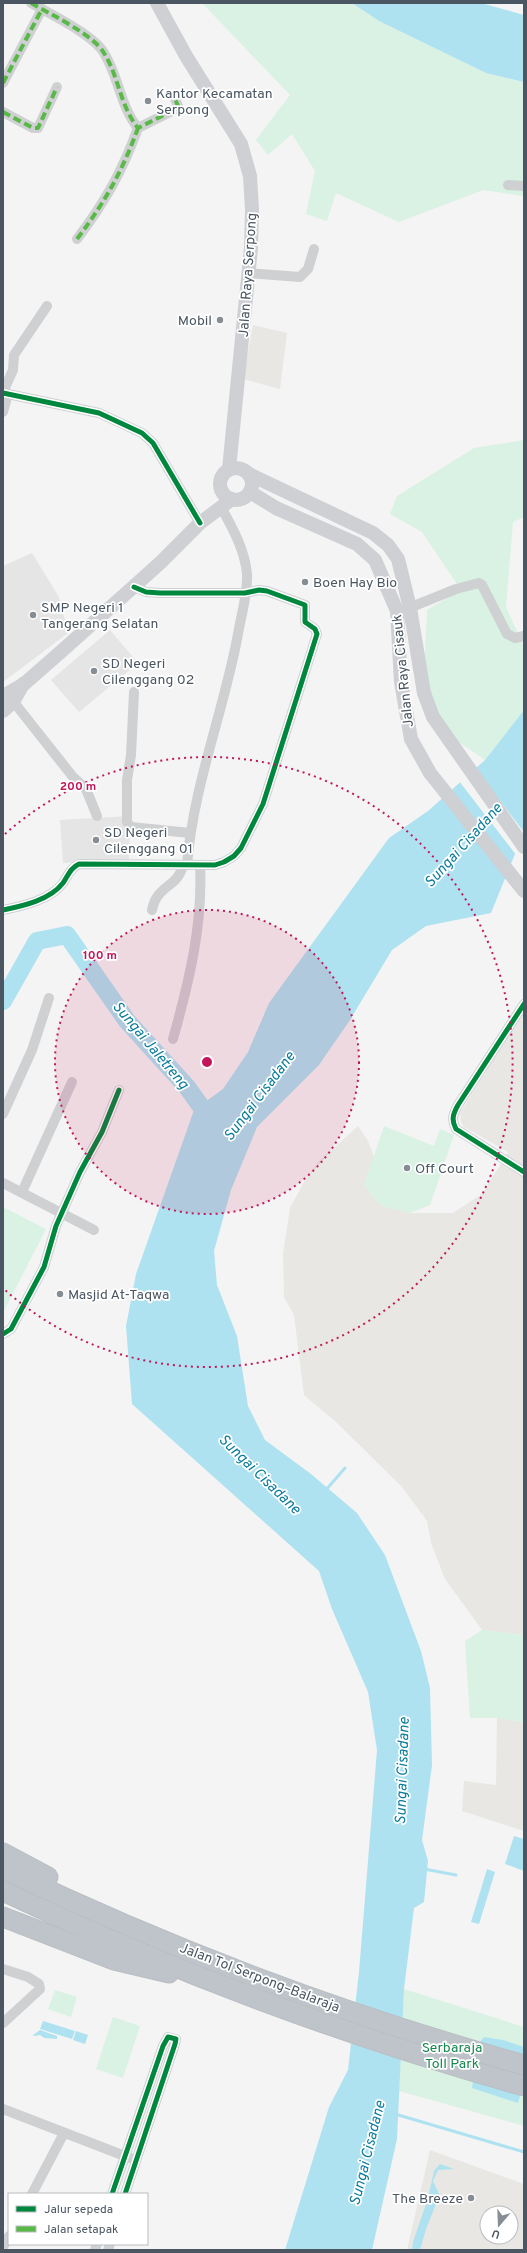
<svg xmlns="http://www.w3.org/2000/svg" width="527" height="2253" viewBox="0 0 527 2253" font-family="Overpass,sans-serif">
<rect width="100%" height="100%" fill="#f4f4f4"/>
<g fill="#e8e7e3" fill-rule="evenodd">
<polygon points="253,325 287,333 280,389 243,379"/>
<polygon points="524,1011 524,1635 482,1630 445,1579 431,1543 427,1521 402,1487 336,1422 304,1395 294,1315 284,1297 283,1254 290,1208 305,1180 319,1161 358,1126 368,1141 374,1157 364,1185 381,1206 410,1213 453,1213 482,1194 508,1152 464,1127 461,1122 460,1113"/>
<polygon points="497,1718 524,1722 524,1831 462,1811 464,1781 496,1785"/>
<path d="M430,2150L524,2184V2250H407ZM487,2213H511V2237H487Z"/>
</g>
<g fill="#e6e5e6">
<polygon points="32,553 59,597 68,633 3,682 3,566"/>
<polygon points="110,630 138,663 79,712 51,680"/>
<polygon points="130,816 129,860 63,863 60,820"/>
</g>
<g fill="#d9f2e3">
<polygon points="202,3 352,3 379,21 486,73 524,82 524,196 483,190 399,222 336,193 327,221 306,214 315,171 292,134 268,155 256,140 290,95"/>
<polygon points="524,440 524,517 513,522 506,607 524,647 524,710 485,760 447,734 424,675 427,610 461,590 422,532 390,514 397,496 474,448"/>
<polygon points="384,1126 434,1146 440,1129 454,1135 430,1205 410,1213 381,1206 364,1185"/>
<polygon points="3,1207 46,1229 3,1313"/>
<polygon points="482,1630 524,1635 524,1722 497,1718 470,1718 465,1641"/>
<polygon points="404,1989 524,2027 524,2126 399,2091"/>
<polygon points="55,1990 77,1997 71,2017 48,2009"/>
<polygon points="113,2017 140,2026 123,2078 96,2069"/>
</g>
<g fill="#aee2f0">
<polygon points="352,3 481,3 524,15 524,82 486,73 379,21"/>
<polygon points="524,710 524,832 491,913 426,926 392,950 350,1020 319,1065 257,1127 231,1190 214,1251 217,1285 237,1336 248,1406 265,1440 311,1474 357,1513 385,1555 421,1651 430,1688 432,1765 422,1840 428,1861 424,1902 414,1908 404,1989 397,2139 372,2250 285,2250 329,2107 348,2070 359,1972 377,1750 368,1692 332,1609 319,1571 132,1404 126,1326 136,1274 194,1110 223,1089 248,1052 269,1003 389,838 428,811 485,760"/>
<polygon points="514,1836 524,1839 524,1871 505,1864"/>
<polygon points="487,1869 495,1872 479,1924 471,1922"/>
<polygon points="43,2021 75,2031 72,2039 40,2029"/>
<polygon points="40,2030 57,2036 57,2039 44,2038 40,2035 34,2036 33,2035"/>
<polygon points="76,2031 88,2035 85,2044 73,2040"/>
<polygon points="484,2037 503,2040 524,2047 524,2082 518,2103 472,2088 479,2043"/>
<polygon points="440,2164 454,2169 438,2170 433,2181 439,2194 438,2199 426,2229 420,2250 412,2250 413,2242 428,2198 434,2171"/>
</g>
<polygon fill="#f4f4f4" points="474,767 524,832 524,837 517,856 459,781"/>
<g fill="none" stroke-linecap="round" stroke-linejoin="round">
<g stroke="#aee2f0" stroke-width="3">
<polyline points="325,1491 345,1468"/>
<polyline points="424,1869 456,1875"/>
<polyline points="395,2114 524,2152"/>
</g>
<polyline stroke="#aee2f0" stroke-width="18" points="3,1001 37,941 67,935 127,1021 187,1087 215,1126"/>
<defs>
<g id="highway">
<polyline points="3,1853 48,1877"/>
<path d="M3,1869C171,1950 345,2015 524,2065"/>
<path d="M3,1891C171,1971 345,2036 524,2086"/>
<polyline points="3,1917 114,1960 169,1973"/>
</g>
</defs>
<use href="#highway" stroke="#b9bec3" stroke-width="21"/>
<g stroke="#ced0d2" stroke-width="10">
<path d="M31,3C50,14 94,35 104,53C119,77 120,106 138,128L176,109L178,106L175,99"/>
<polyline points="3,83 42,9"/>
<polyline points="3,112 33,128 38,128 57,87"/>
<polyline points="508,185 524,186"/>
<path d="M77,239C105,202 122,172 138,128"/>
<polyline points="248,273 300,277 308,269 314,249"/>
<polyline points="3,392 13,370 14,355 47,306"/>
<polyline points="3,393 99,413 142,433 153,443 200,523"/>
<polyline points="3,412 8,394"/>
<polyline points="404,610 456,589 479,583 482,585 507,634 515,638 524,636"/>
<polyline points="134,692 131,755 127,780 127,822 131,827 190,833"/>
<polyline points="9,696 73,777 86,789 97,816"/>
<path d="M187,865C193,786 224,711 238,634C241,615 248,594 247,574C245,550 232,527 221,507"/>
<path d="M3,910C23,906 50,900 63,883C68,876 70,868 79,864L215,865L224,862L234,856L241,848L263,804L317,634L315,629L305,622V605L267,591L259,590L245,593H160L146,592L134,587"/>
<path d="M152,910C157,884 178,888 183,865"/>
<path d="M524,1004L458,1105C453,1114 451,1120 456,1129L524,1172"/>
<path d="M173,1039C189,982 203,925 200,865"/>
<polyline points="3,1114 32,1050 49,998"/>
<polyline points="3,1183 94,1230"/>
<polyline points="22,1192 72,1082"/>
<polyline points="3,1334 11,1329 44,1267 56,1226 80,1172 102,1132 119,1090"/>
<polyline points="3,1969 28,1977 39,1984 40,1989 3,2023"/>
<polyline points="3,2109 130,2158"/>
<polyline points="32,2194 64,2133"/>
<polyline points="112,2194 163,2046 168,2037 176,2039 175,2044 125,2194"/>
<polyline points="3,2247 9,2236"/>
<polyline points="95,2250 97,2244"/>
<polyline points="108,2250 110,2244"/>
</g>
<g stroke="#ced0d4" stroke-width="14">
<polyline points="157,3 186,56 241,144 250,176 252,209 251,248 229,469"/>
<circle cx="236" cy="484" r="16"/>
<polyline points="249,474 373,533 388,545 398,559 410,608 424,693 433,717 524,847"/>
<polyline points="250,492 276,508 357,544 375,560 397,611 401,682 411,739 430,773 524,891"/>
<polyline points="3,696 24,684 64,649 160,563 200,523 232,499"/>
<polyline points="3,711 13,702 23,684"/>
</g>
<use href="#highway" stroke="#bec4c9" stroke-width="19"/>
<g stroke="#58b947" stroke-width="4" stroke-dasharray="8 4" stroke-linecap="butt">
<path d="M31,3C50,14 94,35 104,53C119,77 120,106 138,128L176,109L178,106L175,99"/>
<polyline points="3,83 42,9"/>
<polyline points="3,112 33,128 38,128 57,87"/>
<path d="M77,239C105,202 122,172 138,128"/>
</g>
<defs>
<g id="cycleway">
<polyline points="3,393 99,413 142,433 153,443 200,523"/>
<path d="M3,910C23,906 50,900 63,883C68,876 70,868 79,864L215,865L224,862L234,856L241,848L263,804L317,634L315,629L305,622V605L267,591L259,590L245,593H160L146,592L134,587"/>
<path d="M524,1004L458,1105C453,1114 451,1120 456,1129L524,1172"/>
<polyline points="3,1334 11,1329 44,1267 56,1226 80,1172 102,1132 119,1090"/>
<polyline points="112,2194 163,2046 168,2037 176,2039 175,2044 125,2194"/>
</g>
</defs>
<use href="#cycleway" stroke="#fff" stroke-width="8"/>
<use href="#cycleway" stroke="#00873e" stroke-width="5"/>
</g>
<circle cx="207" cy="1062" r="152" fill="#c2185b" fill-opacity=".12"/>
<g fill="none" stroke="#c2185b" stroke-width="2" stroke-dasharray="2 4">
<circle cx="207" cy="1062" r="152"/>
<path d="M5 834A305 305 0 1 1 5 1290"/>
</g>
<g fill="#868d94" stroke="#fff" stroke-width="1.5">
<circle cx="148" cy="101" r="4"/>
<circle cx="220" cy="320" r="4"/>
<circle cx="305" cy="582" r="4"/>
<circle cx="33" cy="615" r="4"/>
<circle cx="94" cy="671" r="4"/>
<circle cx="96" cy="840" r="4"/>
<circle cx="407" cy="1168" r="4"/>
<circle cx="60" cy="1294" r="4"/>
<circle cx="471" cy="2198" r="4"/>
</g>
<g text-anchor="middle" stroke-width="3.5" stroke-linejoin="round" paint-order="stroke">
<g font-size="14" fill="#4a5661" stroke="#fff" text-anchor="start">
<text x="156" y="98">Kantor Kecamatan<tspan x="156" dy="16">Serpong</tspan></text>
<text x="212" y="325" text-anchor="end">Mobil</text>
<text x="313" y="587">Boen Hay Bio</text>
<text x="41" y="612">SMP Negeri 1<tspan x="41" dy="16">Tangerang Selatan</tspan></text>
<text x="102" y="668">SD Negeri<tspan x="102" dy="16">Cilenggang 02</tspan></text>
<text x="104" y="837">SD Negeri<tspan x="104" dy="16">Cilenggang 01</tspan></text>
<text x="415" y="1173">Off Court</text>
<text x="68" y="1299">Masjid At-Taqwa</text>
<text x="463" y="2203" text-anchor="end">The Breeze</text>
</g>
<g font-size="14" fill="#4a5661" stroke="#fff">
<text transform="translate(247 275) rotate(-86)" y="5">Jalan Raya Serpong</text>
<text transform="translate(402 671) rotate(-96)" y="5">Jalan Raya Cisauk</text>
<text transform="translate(260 1977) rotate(21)" y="5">Jalan Tol Serpong–Balaraja</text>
</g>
<g font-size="14" fill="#17864f" stroke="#fff">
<text x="452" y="2052">Serbaraja<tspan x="452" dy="16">Toll Park</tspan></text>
</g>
<g font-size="15" font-style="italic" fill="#0c7c9b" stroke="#fff">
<text transform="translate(463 845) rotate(-48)" y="5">Sungai Cisadane</text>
<text transform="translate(151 1045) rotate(50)" y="5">Sungai Jaletreng</text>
<text transform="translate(259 1096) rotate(-53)" y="5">Sungai Cisadane</text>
<text transform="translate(260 1474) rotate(44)" y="5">Sungai Cisadane</text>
<text transform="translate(402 1771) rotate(-88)" y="5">Sungai Cisadane</text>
<text transform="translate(367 2153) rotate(-76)" y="5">Sungai Cisadane</text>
</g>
</g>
<circle cx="207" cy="1062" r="6" fill="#c2185b" stroke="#fff" stroke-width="2"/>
<g font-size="12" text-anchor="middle" font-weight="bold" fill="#c2185b" stroke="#fff" stroke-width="3.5" stroke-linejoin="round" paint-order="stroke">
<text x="78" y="790">200 m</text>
<text x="100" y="959">100 m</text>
</g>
<rect width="527" height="2253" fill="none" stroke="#4a5661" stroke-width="8"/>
<rect x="8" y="2193" width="140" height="52" fill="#ffffff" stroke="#b7bbc0"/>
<rect x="16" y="2206" width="20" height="6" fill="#00873e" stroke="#b7bbc0"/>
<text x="44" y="2213" font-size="12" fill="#4a5661">Jalur sepeda</text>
<rect x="16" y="2226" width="20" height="6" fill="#58b947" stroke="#b7bbc0"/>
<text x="44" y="2233" font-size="12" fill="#4a5661">Jalan setapak</text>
<g transform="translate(499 2225) rotate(199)"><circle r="19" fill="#ffffff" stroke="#b7bbc0"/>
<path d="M0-3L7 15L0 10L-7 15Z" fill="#868d94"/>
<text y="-6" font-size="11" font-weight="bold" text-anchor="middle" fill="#4a5661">U</text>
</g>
</svg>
